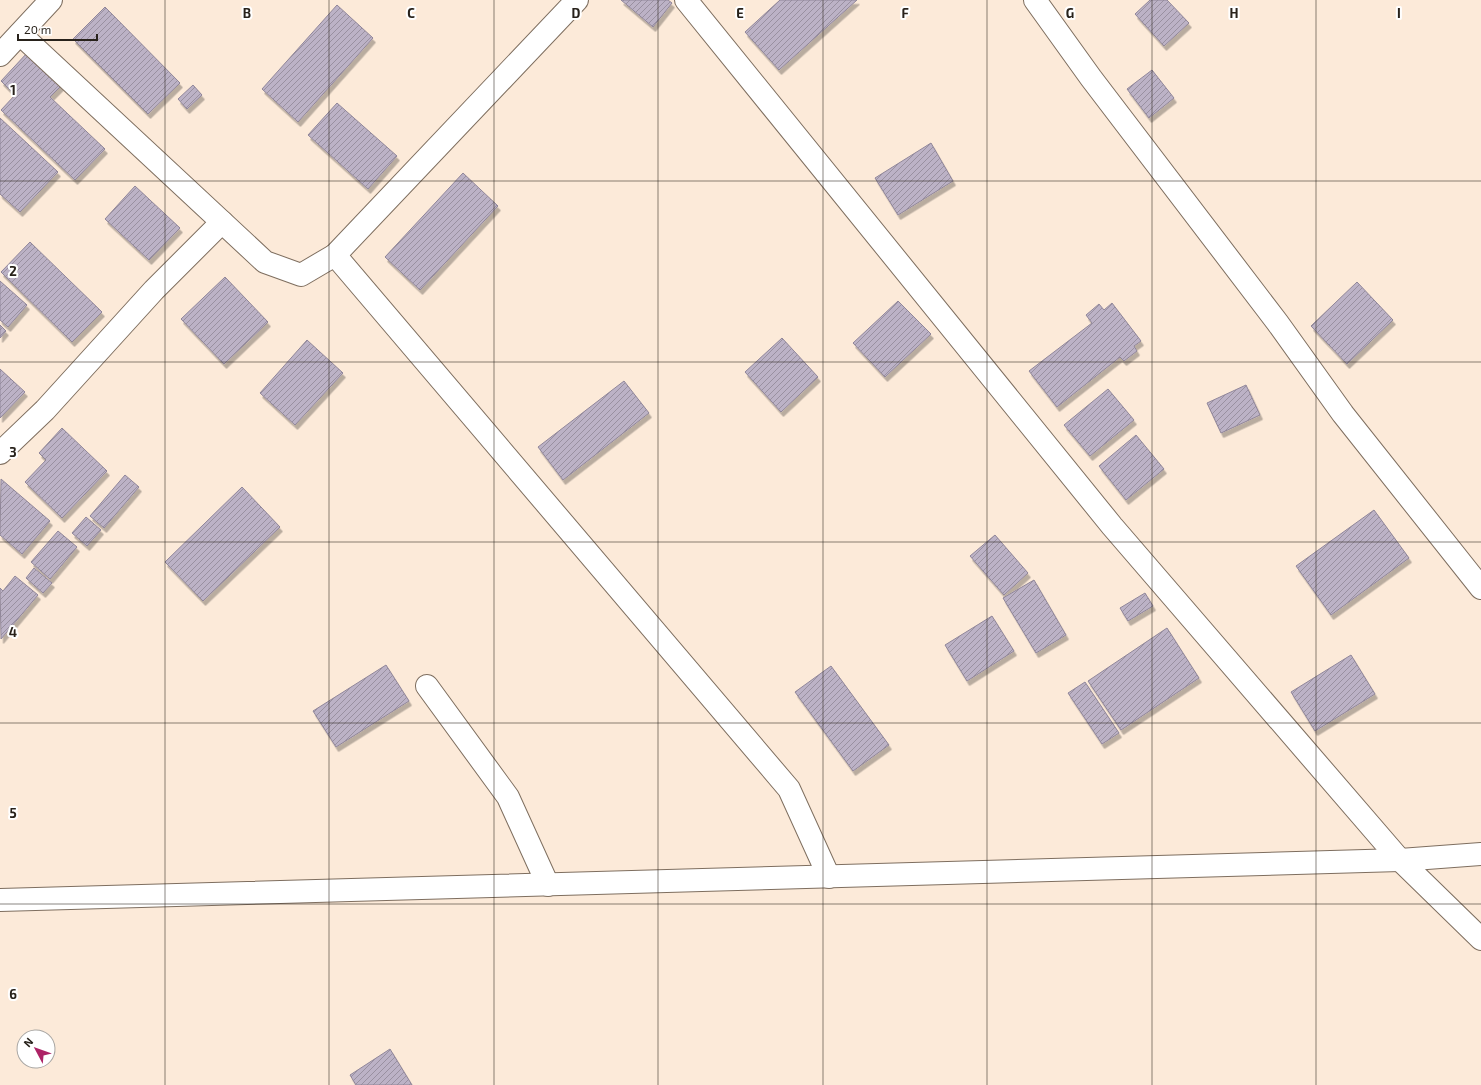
<svg xmlns="http://www.w3.org/2000/svg" width="1481" height="1085" viewBox="0 0 1481 1085" font-family="'Exo 2',sans-serif">
<defs>
<pattern id="building-hatch" width="6" height="6" patternUnits="userSpaceOnUse"><rect width="6" height="6" fill="#bcb2c6"/><path d="M-1 1l2-2M0 6l6-6M5 7l2-2" fill="none" stroke="#9990a0"/></pattern>
<filter id="shadow"><feDropShadow dx="2.5" dy="4.5" stdDeviation="0" flood-color="#0004"/></filter>
</defs>
<rect width="100%" height="100%" fill="#fcead9"/>
<g fill="url(#building-hatch)" stroke="#908699" filter="url(#shadow)">
<polygon points="621,0 668,0 672,3 653,27"/>
<polygon points="780,0 857,0 779,70 745,32"/>
<polygon points="1150,0 1167,0 1189,23 1164,46 1135,14"/>
<polygon points="337,5 373,38 298,122 262,89"/>
<polygon points="105,7 180,83 148,114 73,39"/>
<polygon points="27,53 61,86 50,97 105,149 75,180 1,110 15,95 1,81"/>
<polygon points="1152,70 1174,98 1149,118 1127,89"/>
<polygon points="193,85 202,95 187,109 178,99"/>
<polygon points="337,103 397,156 368,189 308,135"/>
<polygon points="0,118 58,172 20,212 0,194"/>
<polygon points="931,143 953,181 898,215 875,178"/>
<polygon points="463,173 498,206 420,290 385,257"/>
<polygon points="135,186 180,228 149,260 105,219"/>
<polygon points="30,242 102,312 72,342 1,272"/>
<polygon points="225,277 268,322 224,364 181,319"/>
<polygon points="0,281 27,305 8,327 0,320"/>
<polygon points="1357,282 1393,320 1347,364 1311,326"/>
<polygon points="898,301 931,334 885,377 853,343"/>
<polygon points="1112,303 1141,341 1134,346 1137,351 1124,361 1120,357 1057,407 1029,371 1092,323 1086,315 1099,304 1104,310"/>
<polygon points="0,325 6,331 0,338"/>
<polygon points="782,338 818,377 781,412 745,372"/>
<polygon points="307,340 343,373 295,425 260,393"/>
<polygon points="0,369 25,392 0,418"/>
<polygon points="624,381 649,413 563,480 538,447"/>
<polygon points="1246,385 1260,415 1221,433 1207,403"/>
<polygon points="1108,389 1134,420 1090,456 1064,425"/>
<polygon points="62,428 107,471 62,518 25,482 46,460 39,453"/>
<polygon points="1136,435 1164,469 1126,500 1099,466"/>
<polygon points="125,475 139,487 104,528 90,516"/>
<polygon points="1,479 50,521 22,554 0,535"/>
<polygon points="242,487 280,527 203,601 165,562"/>
<polygon points="1374,510 1409,558 1331,615 1296,566"/>
<polygon points="86,517 101,530 87,546 72,533"/>
<polygon points="58,531 77,547 50,579 31,562"/>
<polygon points="995,535 1028,573 1004,595 970,556"/>
<polygon points="34,568 52,583 43,593 26,578"/>
<polygon points="15,576 38,595 1,639 0,588 3,591"/>
<polygon points="1034,580 1066,635 1036,653 1003,598"/>
<polygon points="1145,593 1153,606 1128,621 1120,608"/>
<polygon points="992,616 1014,651 967,681 945,645"/>
<polygon points="1167,628 1199,678 1121,730 1088,681"/>
<polygon points="1351,655 1375,694 1315,731 1291,692"/>
<polygon points="386,665 409,701 336,747 313,711"/>
<polygon points="831,666 889,745 853,771 795,692"/>
<polygon points="1085,682 1119,733 1102,744 1068,693"/>
<polygon points="390,1049 412,1085 356,1085 350,1075"/>
</g>
<g fill="none" stroke-linecap="round" stroke-linejoin="round">
<defs>
<g id="minor">
<polyline points="686,0 1112,526 1400,860 1481,939"/>
<polyline points="1035,0 1091,78 1277,322 1343,414 1481,588"/>
<polyline points="20,34 265,262 301,275 335,255 577,0"/>
<polyline points="0,55 51,0"/>
<polyline points="335,255 789,789 829,877"/>
<polyline points="0,453 45,410 154,290 222,222"/>
<polyline points="427,686 508,797 548,885"/>
<polyline points="0,900 1400,860 1481,854"/>
</g>
</defs>
<use href="#minor" stroke="#7e6e5f" stroke-width="24"/>
<use href="#minor" stroke="#fff" stroke-width="22"/>
</g>
<path fill="none" stroke="#28221b" stroke-width="1" stroke-opacity="0.55" d="M165,0V1085M329,0V1085M494,0V1085M658,0V1085M823,0V1085M987,0V1085M1152,0V1085M1316,0V1085M0,181H1481M0,362H1481M0,542H1481M0,723H1481M0,904H1481"/>
<g font-size="13" text-anchor="middle" font-weight="bold" fill="#28221b" stroke="#fff" stroke-width="4" stroke-linejoin="round" paint-order="stroke">
<text x="247" y="18">B</text>
<text x="411" y="18">C</text>
<text x="576" y="18">D</text>
<text x="740" y="18">E</text>
<text x="905" y="18">F</text>
<text x="1070" y="18">G</text>
<text x="1234" y="18">H</text>
<text x="1399" y="18">I</text>
<text x="13" y="95">1</text>
<text x="13" y="276">2</text>
<text x="13" y="457">3</text>
<text x="13" y="637">4</text>
<text x="13" y="818">5</text>
<text x="13" y="999">6</text>
</g>
<g transform="translate(36 1049) rotate(311)"><circle r="19" fill="#ffffff" stroke="#a9a7a4"/>
<path d="M0-3L7 15L0 10L-7 15Z" fill="#ad2366"/>
<text y="-6" font-size="11" font-weight="bold" text-anchor="middle" fill="#28221b">N</text>
</g>
<path d="M18 34v6h79v-6" fill="none" stroke="#28221b" stroke-width="2"/>
<text x="24" y="34" font-size="12" fill="#28221b" stroke="#ffffff" stroke-width="3" paint-order="stroke">20 m</text>
</svg>
